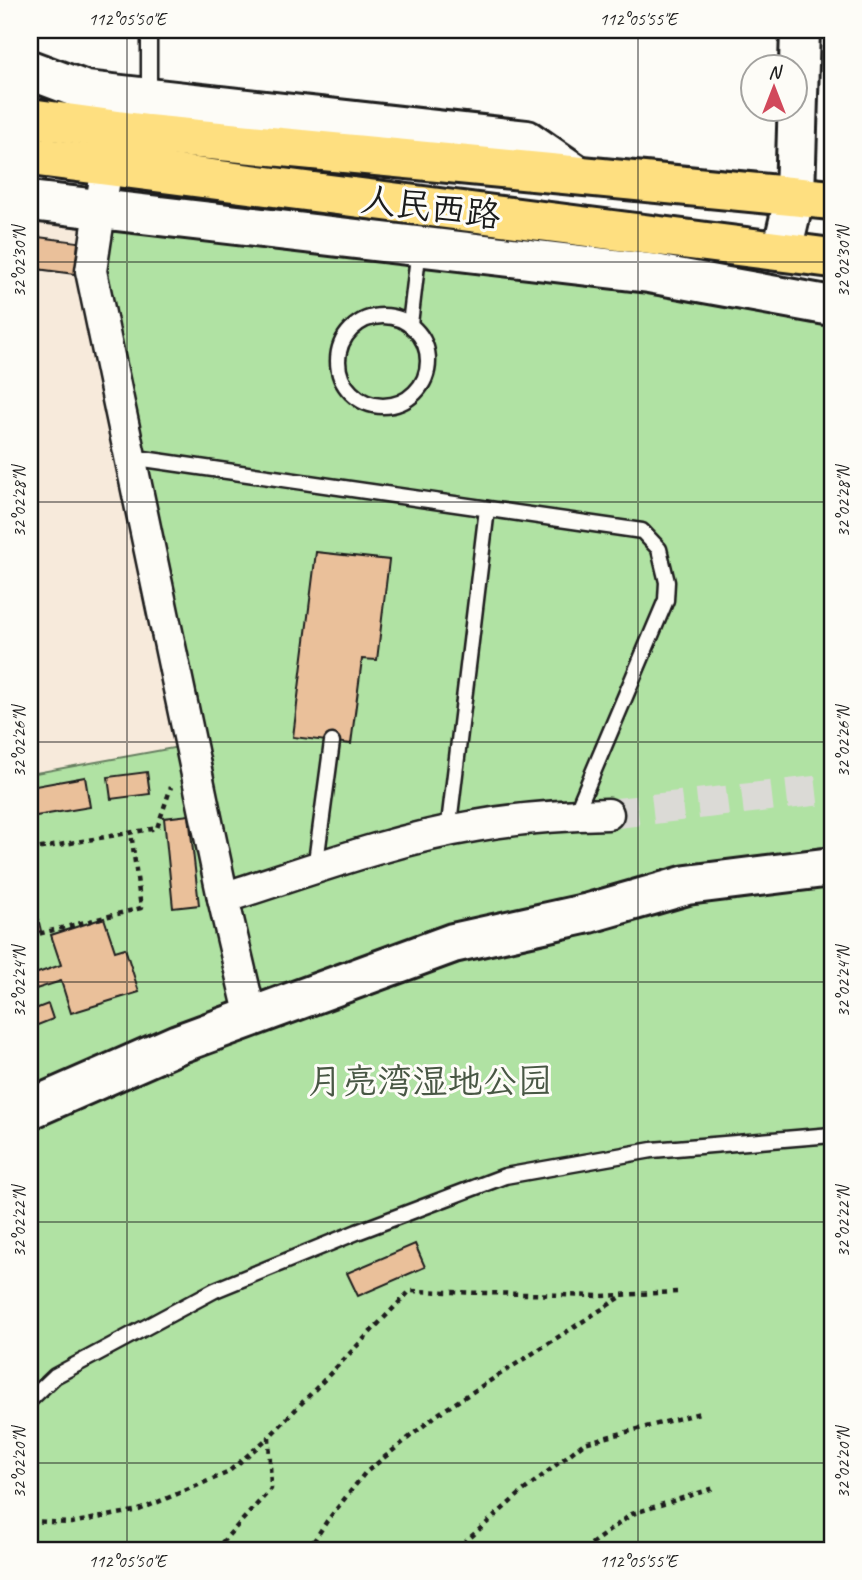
<svg xmlns="http://www.w3.org/2000/svg" width="862" height="1580" viewBox="0 0 862 1580" font-family="Caveat,'LXGW WenKai TC',sans-serif">
<rect width="100%" height="100%" fill="#fdfcf7"/>
<filter id="ink" filterUnits="userSpaceOnUse"><feTurbulence type="fractalNoise" baseFrequency=".0143" numOctaves="2"/><feDisplacementMap in="SourceGraphic" scale="14" xChannelSelector="R" yChannelSelector="G"/><feConvolveMatrix kernelMatrix="1 2 1 2 8 2 1 2 1" color-interpolation-filters="sRGB"/></filter>
<g filter="url(#ink)">
<polygon fill="#f7eadb" points="30,201 100,210 191,745 30,774"/>
<polygon fill="#b0e2a3" stroke="#667f60" stroke-width="2" points="100,210 832,306 832,1550 30,1550 30,774 190,745 91,271"/>
<g fill="#eac09a" stroke="#1c1c1c" stroke-width="2">
<polygon points="30,236 78,242 75,274 30,268"/>
<polygon points="316,552 389,560 377,660 362,659 351,744 293,737"/>
<polygon points="147,772 150,794 111,799 108,777"/>
<polygon points="85,777 90,807 30,817 30,787"/>
<polygon points="189,815 199,905 173,908 164,818"/>
<polygon points="30,893 32,893 41,931 30,934"/>
<polygon points="104,918 115,951 125,948 139,992 71,1013 61,981 36,989 32,975 61,965 51,935"/>
<polygon points="48,1004 53,1019 30,1028 30,1011"/>
<polygon points="415,1244 425,1267 358,1296 347,1273"/>
</g>
<g fill="none" stroke-linecap="round" stroke-linejoin="round">
<polyline stroke="#dbdad6" stroke-width="30" stroke-dasharray="30 15" stroke-linecap="butt" points="608,814 832,789"/>
<defs>
<g id="lane">
<polyline points="149,97 149,30"/>
<circle cx="383" cy="361" r="45"/>
<polyline points="410,324 419,248"/>
<polyline points="130,457 642,531 659,549 667,582 666,600 575,815"/>
<polyline points="448,832 487,509"/>
<polyline points="315,869 332,742"/>
<polyline points="30,1400 55,1376 215,1290 357,1232 505,1176 652,1150 832,1135"/>
</g>
<g id="street">
<path d="M107,165L91,271L223,898C305,872 390,840 475,826C519,818 563,815 608,814"/>
<polyline points="223,898 251,1017"/>
</g>
<g id="secondary">
<polyline points="30,70 86,91 527,140 576,174"/>
<polyline points="30,201 649,273 832,306"/>
<polyline points="782,251 795,195 800,30"/>
<polyline points="30,1109 178,1044 453,943 589,913 687,885 832,867"/>
</g>
<g id="primary">
<polyline points="30,118 147,134 832,200"/>
<polyline points="30,156 832,258"/>
</g>
</defs>
<use href="#lane" stroke="#1c1c1c" stroke-width="19"/>
<use href="#street" stroke="#1c1c1c" stroke-width="35"/>
<use href="#secondary" stroke="#1c1c1c" stroke-width="44"/>
<use href="#primary" stroke="#1c1c1c" stroke-width="44"/>
<g stroke="#1c1c1c" stroke-width="4.5" stroke-dasharray="5 5" stroke-linecap="butt">
<polyline points="30,850 157,828 171,787"/>
<polyline points="30,850 32,868 30,869"/>
<polyline points="30,936 141,908 131,832"/>
<polyline points="30,992 36,989"/>
<polyline points="30,1521 71,1523 139,1510 227,1473 269,1437"/>
<polyline points="215,1550 271,1489 269,1437 410,1291 600,1296 678,1292"/>
<polyline points="308,1550 327,1521 365,1473 438,1414 624,1295"/>
<polyline points="456,1550 523,1491 584,1443 700,1413"/>
<polyline points="583,1550 632,1514 714,1488"/>
</g>
<use href="#lane" stroke="#fdfcf7" stroke-width="14"/>
<use href="#street" stroke="#fdfcf7" stroke-width="30"/>
<use href="#secondary" stroke="#fdfcf7" stroke-width="38"/>
<use href="#primary" stroke="#fedf80" stroke-width="38"/>
</g>
</g>
<path fill="none" stroke="#1c1c1c" stroke-width="2" stroke-opacity="0.45" d="M127,30V1550M638,30V1550M30,262H832M30,502H832M30,742H832M30,982H832M30,1222H832M30,1463H832"/>
<g text-anchor="middle" stroke-width="6" stroke-linejoin="round" paint-order="stroke">
<g font-size="35" fill="#1c1c1c" stroke="#fdfcf7">
<text transform="translate(431 207) rotate(7)" y="12">人民西路</text>
</g>
<g font-size="35" fill="#485744" stroke="#fdfcf7">
<text x="430" y="1093">月亮湾湿地公园</text>
</g>
</g>
<rect width="862" height="1580" fill="none" stroke="#fdfcf7" stroke-width="77"/>
<g transform="translate(774 88)"><circle r="33" fill="#fdfcf7" stroke="#a3a29f" stroke-width="2"/>
<path d="M0-5L12 26L0 18L-12 26Z" fill="#d1495b"/>
<text y="-10" font-size="19" font-weight="bold" text-anchor="middle" fill="#1c1c1c">N</text>
</g>
<rect x="38" y="38" width="786" height="1504" fill="none" stroke="#1c1c1c" stroke-width="2.5"/>
<g font-size="18" text-anchor="middle" fill="#1c1c1c">
<text x="127" y="25">112°05'50"E</text>
<text x="638" y="25">112°05'55"E</text>
<text transform="translate(19 262) rotate(-90)" y="6">32°02'30"N</text>
<text transform="translate(843 262) rotate(-90)" y="6">32°02'30"N</text>
<text transform="translate(19 502) rotate(-90)" y="6">32°02'28"N</text>
<text transform="translate(843 502) rotate(-90)" y="6">32°02'28"N</text>
<text transform="translate(19 742) rotate(-90)" y="6">32°02'26"N</text>
<text transform="translate(843 742) rotate(-90)" y="6">32°02'26"N</text>
<text transform="translate(19 982) rotate(-90)" y="6">32°02'24"N</text>
<text transform="translate(843 982) rotate(-90)" y="6">32°02'24"N</text>
<text transform="translate(19 1222) rotate(-90)" y="6">32°02'22"N</text>
<text transform="translate(843 1222) rotate(-90)" y="6">32°02'22"N</text>
<text transform="translate(19 1463) rotate(-90)" y="6">32°02'20"N</text>
<text transform="translate(843 1463) rotate(-90)" y="6">32°02'20"N</text>
<text x="127" y="1567">112°05'50"E</text>
<text x="638" y="1567">112°05'55"E</text>
</g>
</svg>
